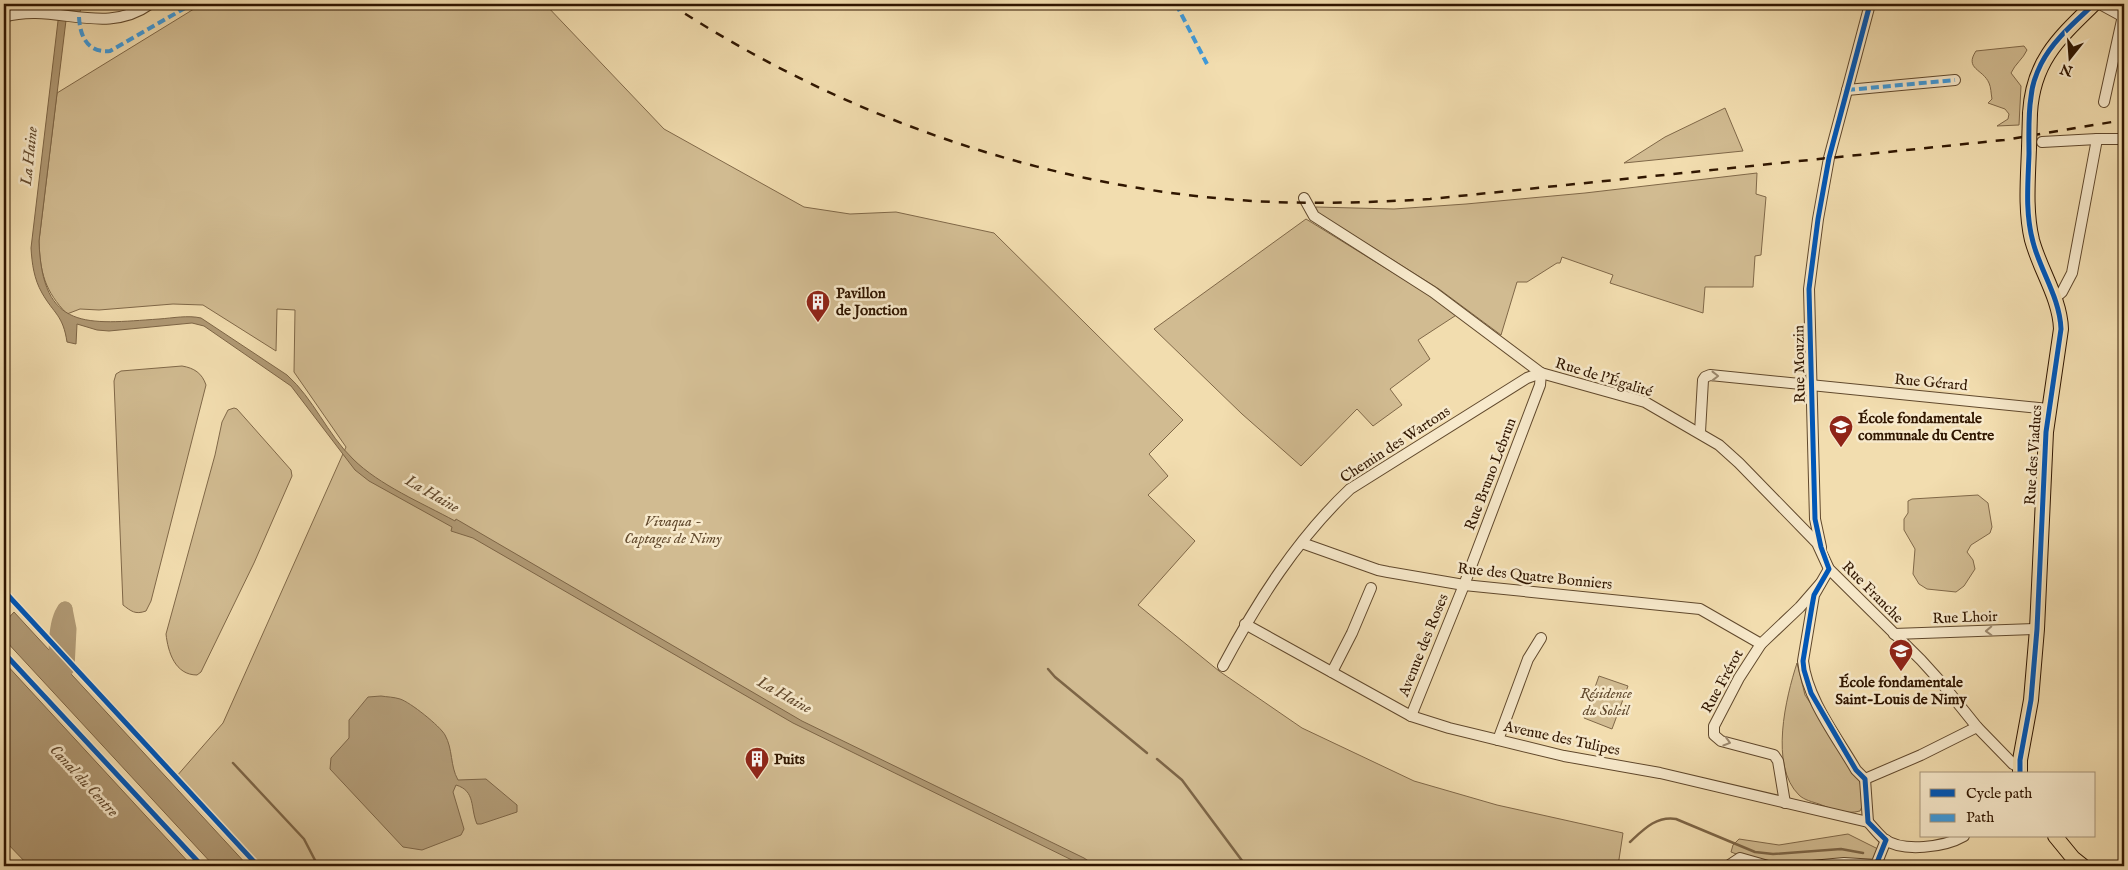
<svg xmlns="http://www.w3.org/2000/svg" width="2128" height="870" viewBox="0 0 2128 870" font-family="'IM FELL English',serif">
<rect width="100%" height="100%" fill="#f2ddaf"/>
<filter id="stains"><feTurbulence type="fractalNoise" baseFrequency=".004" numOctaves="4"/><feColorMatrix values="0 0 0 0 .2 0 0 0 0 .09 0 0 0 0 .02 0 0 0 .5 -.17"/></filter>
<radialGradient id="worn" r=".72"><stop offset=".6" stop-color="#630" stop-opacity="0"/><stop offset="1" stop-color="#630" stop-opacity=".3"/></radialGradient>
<g fill="#d1bb91" stroke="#806848">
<polygon points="49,4 82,4 80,12 49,8"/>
<path d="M202,4H545L664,129L804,207L850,214L896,212L994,233L1183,420L1149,454L1168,476L1148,495L1195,541L1138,605L1219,671L1302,728L1414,781L1497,805L1623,833L1618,866H259L176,777L223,723L346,447L294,372L295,310L277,309L276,351L203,305L173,304L99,310L80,309L67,314C45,291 40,273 39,241L57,93Z"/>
<path d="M2024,46L2027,50C2023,59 2015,64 2011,73L2021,86L2019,125L1997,126L2008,119L2009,114L2005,109L1988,103L1992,99C1991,94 1991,87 1989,83C1983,69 1964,69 1976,51Z"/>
<polygon points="1725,108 1743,151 1624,163 1665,137"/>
<polygon points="1757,173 1756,194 1766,197 1761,255 1755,256 1753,287 1705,287 1703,313 1610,283 1613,275 1562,257 1560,263 1557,263 1527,282 1517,282 1501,335 1439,289 1315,211 1316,207 1394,209 1466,204 1585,193"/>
<polygon points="1306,219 1421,290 1461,312 1418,340 1430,359 1390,389 1402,405 1373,426 1357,409 1301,466 1242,414 1154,329"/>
<path d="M182,366C194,368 202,373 206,385L151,601L146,611C135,615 131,611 123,605L114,381L116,374L121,371Z"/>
<path d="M234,408L237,409L291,470L292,476L254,563L201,672L197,675C175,675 168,652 166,634L215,455L222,422L228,410Z"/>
<polygon points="1978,495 1988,503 1992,527 1990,533 1971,545 1967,552 1973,560 1975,569 1964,586 1956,592 1927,589 1919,584 1913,574 1915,549 1904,530 1904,519 1908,513 1908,501 1912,499"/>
<path d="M1797,663L1805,695L1859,777L1864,802L1860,811C1846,815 1832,809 1819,804C1813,802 1804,800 1799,795C1769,766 1786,697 1797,663Z"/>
<polygon points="1599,676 1628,686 1612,729 1584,718"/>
<polygon points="1848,834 1878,849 1879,861 1812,866 1768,866 1731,852 1733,845 1739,839 1779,845"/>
</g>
<g fill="#b09974" stroke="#7d6546">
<path d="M60,4H68L39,241C42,332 87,324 159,319C173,318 188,315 201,318L287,375C314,399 327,434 353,459C379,485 422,503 455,521L456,519L802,721L1084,858L1096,866H1084L793,723L473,538L451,531L452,527L369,481L355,470L291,386L204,326L192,323L109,331L97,330L77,324L76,344L67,342C63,315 54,314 42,293C34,279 32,264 31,248Z"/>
<polygon points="14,612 248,866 214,866 4,639 4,623"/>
<polygon points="4,662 192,866 29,866 4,840"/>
<path d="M381,696C387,697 394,697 400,699C410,702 440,726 445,735C453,749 450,766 458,780L486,779L517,805V812L481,824H477C470,808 476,791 456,785L453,792L464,829L461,835L422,850L403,847L330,769L331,758L349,738V720L368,697Z"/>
</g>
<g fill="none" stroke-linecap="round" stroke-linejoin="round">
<g stroke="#7d6546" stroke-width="2.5">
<polyline points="1048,669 1055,677 1147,753"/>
<polyline points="1157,759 1182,780 1246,866"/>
<polyline points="233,763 304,839 318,866"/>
<path d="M1630,842C1644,829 1656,816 1676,819L1755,852L1773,854L1841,849L1863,853"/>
</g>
<g stroke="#b09974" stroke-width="15">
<path d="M57,675C56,657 54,623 65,609"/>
<polyline points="57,680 67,668 69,629 65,609"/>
</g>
<defs>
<g id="minor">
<polyline points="2100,4 2122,16"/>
<path d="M4,17C54,2 104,37 150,4"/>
<polyline points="1847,90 1955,80"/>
<polyline points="2104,102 2124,11"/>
<polyline points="2042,142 2097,139 2124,139"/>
<polyline points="1304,198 1314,216 1433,292 1541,373 1645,402 1719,445 1739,463 1817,543 1829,569 1921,660 1940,681 1977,727 2013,764 2019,767"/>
<polyline points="2054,299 2062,292 2072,273 2097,139"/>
<polyline points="1700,432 1703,380 1705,377 1710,375 2048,409"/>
<polyline points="1302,543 1378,570 1388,572 1464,585 1700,609 1761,644"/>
<polyline points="1821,547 1815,519 1809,289 1818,219 1829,158 1870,4"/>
<path d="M1829,569L1814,595L1803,661C1807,699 1837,737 1856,770L1865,779L1868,822"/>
<path d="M1245,624L1411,716L1449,728L1564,756L1660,773L1868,822C1873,827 1878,834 1884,839C1903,853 1945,847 1964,836"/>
<polyline points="1894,634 2037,629"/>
<path d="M1223,666C1257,602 1297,539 1350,489L1527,378L1541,373"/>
<polyline points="1332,672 1352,633 1371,588"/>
<polyline points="1411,716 1464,585 1540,385 1541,373"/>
<polyline points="1498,740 1528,659 1541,638"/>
<polyline points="1865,779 1921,755 1977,727"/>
<polyline points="1785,803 1778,761 1774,755 1721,741 1714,735 1714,726 1739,678 1761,644 1800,607 1820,584"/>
<polyline points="1728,866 1740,858 1768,866"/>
<polyline points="1812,866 1844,863 1876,865 1886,840"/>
</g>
<g id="major">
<path d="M2030,113C2033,61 2059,38 2094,4"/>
<path d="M2020,774V760L2031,700L2037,629L2046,432L2061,329C2060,298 2040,270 2032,240C2025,211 2028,178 2029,148"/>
<polyline points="2055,836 2073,858 2083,866"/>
</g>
</defs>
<use href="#minor" stroke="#60482c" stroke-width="12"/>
<use href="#major" stroke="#301600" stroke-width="16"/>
<use href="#minor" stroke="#f7e9cb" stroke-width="10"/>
<use href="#major" stroke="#f2ddaf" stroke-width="14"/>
<path stroke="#301600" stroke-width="2.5" stroke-dasharray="9 9" stroke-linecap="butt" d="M670,4C835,112 1028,182 1226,199C1294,205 1362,203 1430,199L2004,140L2124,120"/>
<defs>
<polyline id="major-bridge" points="2029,148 2030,113"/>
</defs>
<use href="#major-bridge" stroke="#301600" stroke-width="16" stroke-linecap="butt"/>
<use href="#major-bridge" stroke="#f2ddaf" stroke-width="14"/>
<g stroke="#3e9adc" stroke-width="4" stroke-dasharray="8 4" stroke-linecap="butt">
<polyline points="1176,4 1207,64"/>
<path d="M79,17C80,36 87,53 110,51L192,4"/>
<polyline points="1847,90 1955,80"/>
</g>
<defs>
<g id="cycleway">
<polyline points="4,591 258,866"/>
<polyline points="4,653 202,866"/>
<path d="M2020,774V760L2031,700L2037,629L2046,432L2061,329C2060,298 2040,270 2033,242C2025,213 2028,183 2029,154C2029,135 2028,115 2031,97C2032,85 2036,74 2041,64C2053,40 2075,22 2094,4"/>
<polyline points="1812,866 1844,863 1876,865 1886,840 1868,822 1865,779 1856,770 1811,693 1804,670 1803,661 1812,606 1814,595 1829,569 1821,547 1815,519 1809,289 1818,219 1829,158 1870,4"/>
</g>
</defs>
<use href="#cycleway" stroke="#f7e9cb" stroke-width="8"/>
<use href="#cycleway" stroke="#0057b8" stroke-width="5"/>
</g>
<defs><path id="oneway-chevron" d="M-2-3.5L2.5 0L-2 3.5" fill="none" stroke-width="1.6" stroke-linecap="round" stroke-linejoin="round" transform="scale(1.25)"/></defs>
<g stroke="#9d8a70">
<use href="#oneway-chevron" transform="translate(1715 376)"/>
<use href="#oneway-chevron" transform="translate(1989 631) rotate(178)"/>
<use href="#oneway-chevron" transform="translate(1727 742) rotate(17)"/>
</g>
<defs>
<symbol id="building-pin" viewBox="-11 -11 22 30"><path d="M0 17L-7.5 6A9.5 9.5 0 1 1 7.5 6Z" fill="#8f2418" stroke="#f7e9cb"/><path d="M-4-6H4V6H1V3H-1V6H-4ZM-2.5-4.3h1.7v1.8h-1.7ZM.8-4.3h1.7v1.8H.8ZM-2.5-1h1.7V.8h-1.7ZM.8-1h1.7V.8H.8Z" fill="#fff"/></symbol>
<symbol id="school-pin" viewBox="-11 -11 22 30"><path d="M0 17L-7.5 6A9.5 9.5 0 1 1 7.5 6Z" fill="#8f2418" stroke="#f7e9cb"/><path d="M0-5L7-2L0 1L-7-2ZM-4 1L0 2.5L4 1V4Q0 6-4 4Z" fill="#fff"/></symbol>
</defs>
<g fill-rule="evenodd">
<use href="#building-pin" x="804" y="288" width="28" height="38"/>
<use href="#school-pin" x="1827" y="413" width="28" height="38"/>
<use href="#school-pin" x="1887" y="637" width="28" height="38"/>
<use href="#building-pin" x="743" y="745" width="28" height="38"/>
</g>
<g text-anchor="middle" stroke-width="5" stroke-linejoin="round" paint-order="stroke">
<g font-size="15" font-weight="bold" fill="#301600" stroke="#f7e9cb" text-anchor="start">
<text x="836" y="298">Pavillon<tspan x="836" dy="17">de Jonction</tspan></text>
<text x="1858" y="423">École fondamentale<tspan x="1858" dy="17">communale du Centre</tspan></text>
<text x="1901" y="687" text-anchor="middle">École fondamentale<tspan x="1901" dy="17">Saint-Louis de Nimy</tspan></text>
<text x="774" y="764">Puits</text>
</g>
<g font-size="15" fill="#301600" stroke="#f7e9cb">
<text transform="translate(1799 364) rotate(-91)" y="5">Rue Mouzin</text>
<text transform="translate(1604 377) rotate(17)" y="5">Rue de l'Égalité</text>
<text transform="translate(1931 382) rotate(5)" y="5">Rue Gérard</text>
<text transform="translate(1395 444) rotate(-33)" y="5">Chemin des Wartons</text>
<text transform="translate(2033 455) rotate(-86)" y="5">Rue des Viaducs</text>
<text transform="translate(1490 474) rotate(-69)" y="5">Rue Bruno Lebrun</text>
<text transform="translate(1535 576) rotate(6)" y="5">Rue des Quatre Bonniers</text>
<text transform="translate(1873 592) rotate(45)" y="5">Rue Franche</text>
<text transform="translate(1965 617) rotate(-2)" y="5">Rue Lhoir</text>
<text transform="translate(1423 645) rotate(-68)" y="5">Avenue des Roses</text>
<text transform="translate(1722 681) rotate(-61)" y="5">Rue Frérot</text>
<text transform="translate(1562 738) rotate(12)" y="5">Avenue des Tulipes</text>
</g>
<g font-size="15" font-style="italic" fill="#60482c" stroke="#f7e9cb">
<text x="673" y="526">Vivaqua -<tspan x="673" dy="17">Captages de Nimy</tspan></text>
<text x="1606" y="698">Résidence<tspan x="1606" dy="17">du Soleil</tspan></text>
</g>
<g font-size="16" font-style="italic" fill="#634a2e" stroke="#f7e9cb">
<text transform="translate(28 156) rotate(-84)" y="6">La Haine</text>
<text transform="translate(433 493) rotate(30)" y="6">La Haine</text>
<text transform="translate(785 694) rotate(29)" y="6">La Haine</text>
<text transform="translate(85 780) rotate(47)" y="6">Canal du Centre</text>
</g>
</g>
<rect width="2128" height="870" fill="none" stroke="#f2ddaf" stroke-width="20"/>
<rect x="5" y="5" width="2118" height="860" fill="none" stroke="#301600" stroke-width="2.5"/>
<rect x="10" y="10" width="2108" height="850" fill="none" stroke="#301600"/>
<rect x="1920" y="772" width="175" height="65" fill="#f7e9cb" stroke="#a7957a"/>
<rect x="1930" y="789" width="25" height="8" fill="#0057b8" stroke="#a7957a"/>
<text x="1966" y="798" font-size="15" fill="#301600">Cycle path</text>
<rect x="1930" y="814" width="25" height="8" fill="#3e9adc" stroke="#a7957a"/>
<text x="1966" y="822" font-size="15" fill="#301600">Path</text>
<g transform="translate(2070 58) rotate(197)" stroke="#f7e9cb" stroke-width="4" paint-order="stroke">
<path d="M0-4L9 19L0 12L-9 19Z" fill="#301600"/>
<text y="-8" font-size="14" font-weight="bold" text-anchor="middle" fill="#301600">N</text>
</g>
<rect width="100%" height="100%" filter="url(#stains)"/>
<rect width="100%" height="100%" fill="url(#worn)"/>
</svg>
